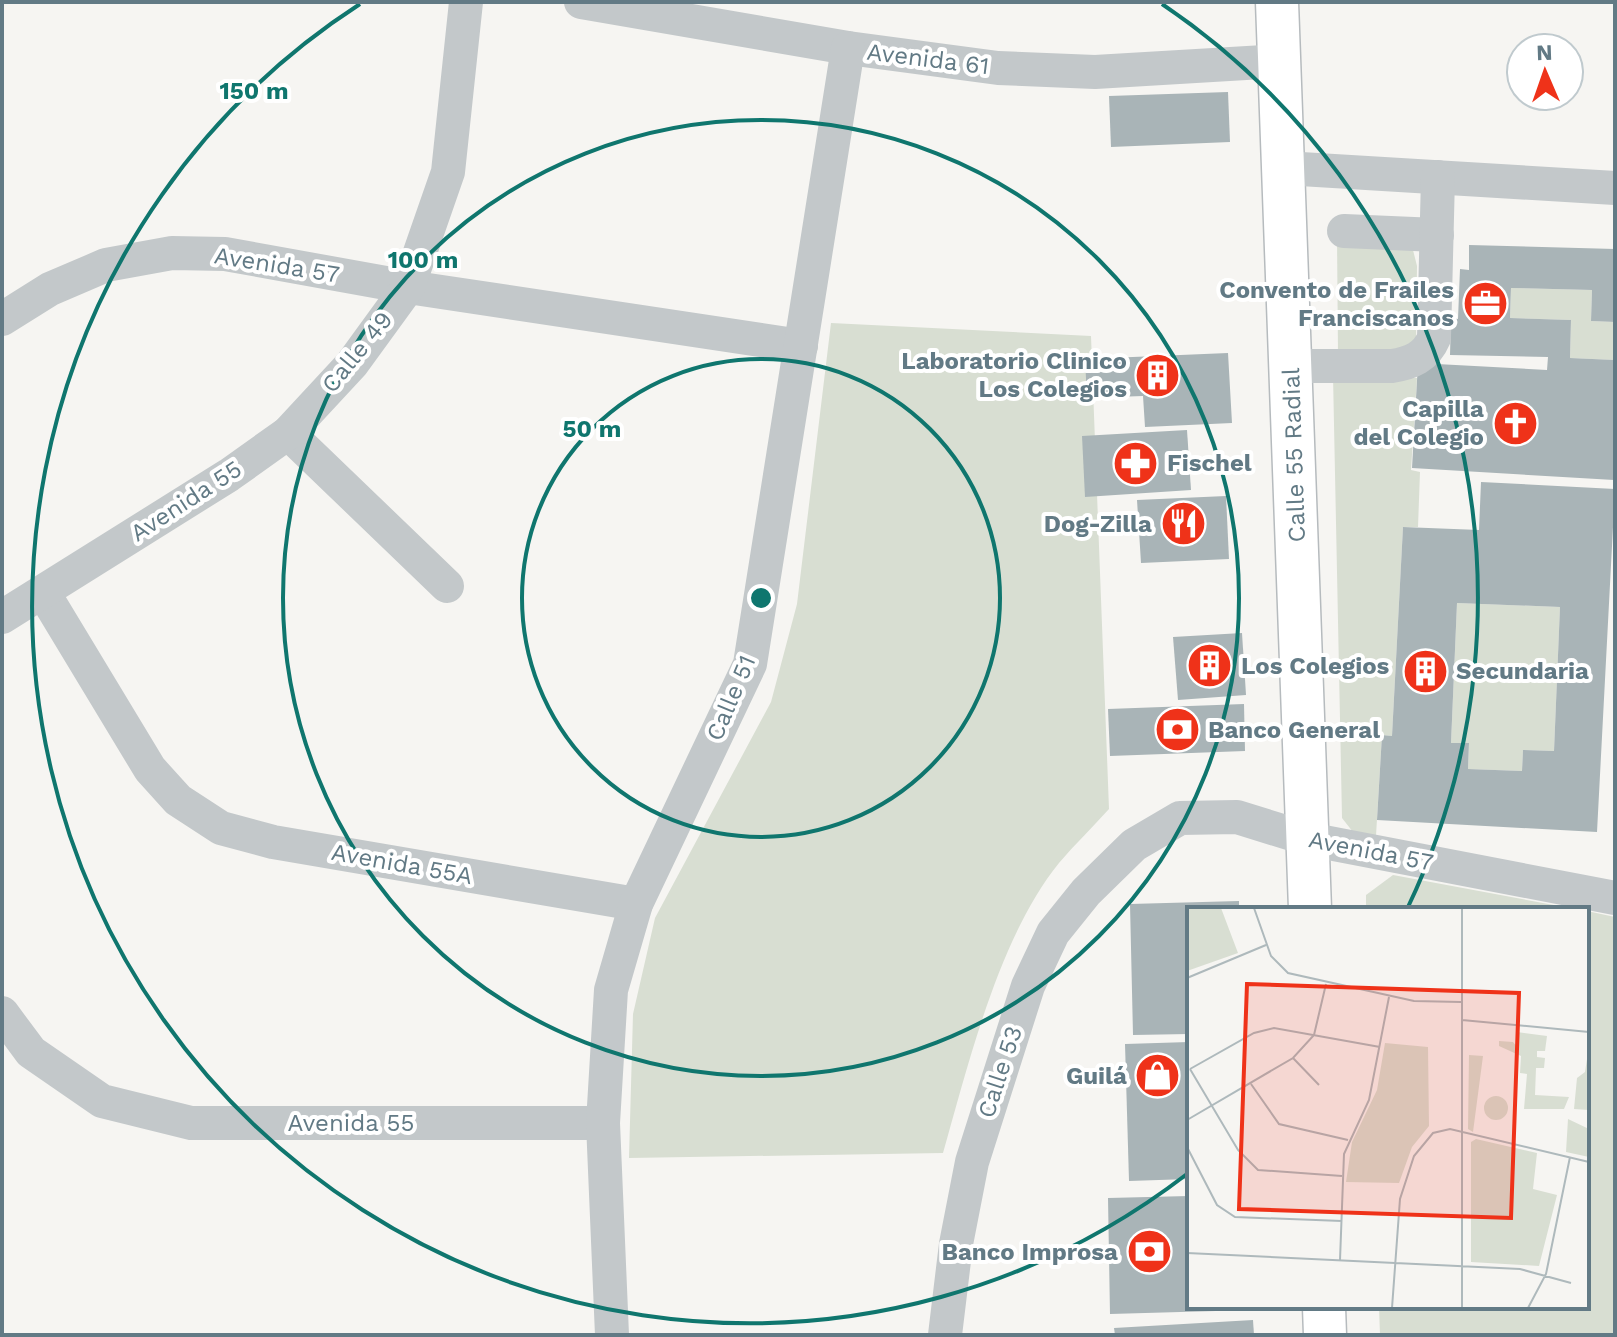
<svg xmlns="http://www.w3.org/2000/svg" width="1617" height="1337" viewBox="0 0 1617 1337" font-family="'Work Sans',sans-serif">
<rect width="100%" height="100%" fill="#f6f5f2"/>
<g fill="#d8ded2">
<polygon points="1337,238 1412,246 1417,266 1416,341 1407,350 1338,353"/>
<polygon points="1511,288 1592,290 1591,321 1615,322 1615,360 1570,358 1571,320 1510,318"/>
<path d="M831,323L1091,336L1109,809C1093,827 1075,844 1059,863C999,937 969,1062 943,1153L629,1158L633,1014L655,918L771,702L797,604Z"/>
<polygon points="1333,375 1417,378 1411,470 1420,472 1418,527 1403,527 1392,736 1382,735 1376,836 1353,832 1342,818"/>
<polygon points="1457,603 1560,607 1554,751 1523,750 1522,771 1468,769 1469,744 1451,743"/>
<polygon points="1393,875 1575,909 1366,909 1366,895"/>
<polygon points="1587,911 1615,917 1615,1335 1380,1335 1379,1307 1587,1307"/>
</g>
<g fill="#a9b4b7" fill-rule="evenodd">
<polygon points="1228,92 1230,142 1111,147 1109,96"/>
<polygon points="1469,245 1615,249 1615,322 1591,321 1592,290 1511,288 1510,318 1571,320 1570,358 1615,360 1614,480 1412,468 1418,363 1547,370 1548,357 1450,355 1451,318 1458,319 1460,269 1469,270"/>
<polygon points="1228,353 1232,423 1145,427 1143,396 1087,398 1085,359"/>
<polygon points="1187,430 1191,490 1085,497 1082,436"/>
<path d="M1481,482L1615,489L1597,832L1377,820L1382,735L1392,736L1403,527L1479,530ZM1457,603L1560,607L1554,751L1523,750L1522,771L1468,769L1469,743H1451Z"/>
<polygon points="1226,496 1229,559 1141,563 1137,500"/>
<polygon points="1242,633 1246,695 1178,700 1173,637"/>
<polygon points="1244,704 1245,751 1110,756 1108,709"/>
<polygon points="1239,901 1239,909 1189,909 1189,1034 1133,1035 1130,904"/>
<polygon points="1189,1042 1189,1179 1129,1181 1125,1044"/>
<polygon points="1189,1196 1189,1307 1251,1307 1251,1310 1110,1314 1108,1198"/>
<polygon points="1253,1320 1254,1335 1115,1335 1114,1328"/>
</g>
<g fill="none" stroke-linecap="round" stroke-linejoin="round">
<defs>
<g id="major">
<polyline points="1277,2 1310,909"/>
<polyline points="1324,1307 1325,1335"/>
</g>
</defs>
<use href="#major" stroke="#b6bbbe" stroke-width="45"/>
<g stroke="#c3c8ca" stroke-width="34">
<polyline points="581,2 848,48 998,68 1095,72 1279,61"/>
<polyline points="1284,168 1615,188"/>
<polyline points="1344,231 1437,235"/>
<polyline points="2,319 50,289 106,265 172,253 225,254 408,287 801,346"/>
<path d="M1291,366H1392C1411,363 1426,357 1434,338L1438,177"/>
<polyline points="288,433 447,586"/>
<polyline points="43,592 150,769 178,800 221,828 273,842 636,904"/>
<polyline points="2,617 229,475 288,433 352,364 408,287 448,172 466,2"/>
<polyline points="2,1013 31,1052 102,1101 191,1123 603,1123"/>
<polyline points="612,1335 603,1123 611,990 636,904 750,664 848,48"/>
<polyline points="945,1335 956,1244 972,1162 1028,986 1053,933 1086,892 1134,845 1180,818 1237,817 1308,839 1615,898"/>
</g>
<use href="#major" stroke="#fff" stroke-width="42"/>
</g>
<g fill="none" stroke="#0f766e" stroke-width="4">
<circle cx="761" cy="598" r="239"/>
<circle cx="761" cy="598" r="478"/>
<path d="M1187 1174A717 717 0 1 1 360 4M1162 4A717 717 0 0 1 1408 907"/>
</g>
<defs>
<symbol id="office-disc" viewBox="-11 -11 22 22"><circle r="9.5" fill="#ef3219" stroke="#fff"/><path d="M-6-3h4V-5.5h4V-3h4V5H-6ZM-1-4.5V-3h2v-1.5ZM-6 0V1H6V0Z" fill="#fff"/></symbol>
<symbol id="building-disc" viewBox="-11 -11 22 22"><circle r="9.5" fill="#ef3219" stroke="#fff"/><path d="M-4-6H4V6H1V3H-1V6H-4ZM-2.5-4.3h1.7v1.8h-1.7ZM.8-4.3h1.7v1.8H.8ZM-2.5-1h1.7V.8h-1.7ZM.8-1h1.7V.8H.8Z" fill="#fff"/></symbol>
<symbol id="church-disc" viewBox="-11 -11 22 22"><circle r="9.5" fill="#ef3219" stroke="#fff"/><path d="M-1.2-6h2.4v3.5h3.3v2.4h-3.3V6h-2.4V-.1h-3.3v-2.4h3.3Z" fill="#fff"/></symbol>
<symbol id="pharmacy-disc" viewBox="-11 -11 22 22"><circle r="9.5" fill="#ef3219" stroke="#fff"/><path d="M-2-6h4v4h4v4h-4v4h-4v-4h-4v-4h4Z" fill="#fff"/></symbol>
<symbol id="restaurant-disc" viewBox="-11 -11 22 22"><circle r="9.5" fill="#ef3219" stroke="#fff"/><path d="M-5-6h1v4h1v-4h1v4h1v-4h1v5L-1.5 .5V6h-2V.5L-5-1ZM5-6V6H3V1.5H1.5Q1.5-4 5-6Z" fill="#fff"/></symbol>
<symbol id="bank-disc" viewBox="-11 -11 22 22"><circle r="9.5" fill="#ef3219" stroke="#fff"/><path d="M-6-4H6V4H-6ZM0-2.3a2.3 2.3 0 1 0 0 4.6a2.3 2.3 0 1 0 0-4.6Z" fill="#fff"/></symbol>
<symbol id="shop-disc" viewBox="-11 -11 22 22"><circle r="9.5" fill="#ef3219" stroke="#fff"/><path d="M-5-2.5h2.3a2.7 3.5 0 0 1 5.4 0H5L5.5 6h-11ZM-1.5-2.5h3a1.5 2.3 0 0 0-3 0Z" fill="#fff"/></symbol>
</defs>
<g fill-rule="evenodd">
<use href="#office-disc" x="1460" y="278" width="51" height="51"/>
<use href="#building-disc" x="1132" y="350" width="51" height="51"/>
<use href="#church-disc" x="1490" y="398" width="51" height="51"/>
<use href="#pharmacy-disc" x="1110" y="438" width="51" height="51"/>
<use href="#restaurant-disc" x="1158" y="498" width="51" height="51"/>
<use href="#building-disc" x="1184" y="640" width="51" height="51"/>
<use href="#building-disc" x="1400" y="646" width="51" height="51"/>
<use href="#bank-disc" x="1152" y="704" width="51" height="51"/>
<use href="#shop-disc" x="1132" y="1050" width="51" height="51"/>
<use href="#bank-disc" x="1124" y="1226" width="51" height="51"/>
</g>
<g text-anchor="middle" stroke-width="8" stroke-linejoin="round" paint-order="stroke">
<g font-size="24" fill="#627a85" stroke="#fff">
<text transform="translate(928 59) rotate(7)" y="8">Avenida 61</text>
<text transform="translate(277 265) rotate(9)" y="8">Avenida 57</text>
<text transform="translate(357 352) rotate(-51)" y="8">Calle 49</text>
<text transform="translate(1294 455) rotate(-92)" y="8">Calle 55 Radial</text>
<text transform="translate(186 501) rotate(-33)" y="8">Avenida 55</text>
<text transform="translate(731 698) rotate(-67)" y="8">Calle 51</text>
<text transform="translate(1371 851) rotate(11)" y="8">Avenida 57</text>
<text transform="translate(402 864) rotate(10)" y="8">Avenida 55A</text>
<text transform="translate(1000 1072) rotate(-72)" y="8">Calle 53</text>
<text x="351" y="1131">Avenida 55</text>
</g>
<g font-size="24" font-weight="bold" fill="#627a85" stroke="#fff" text-anchor="end">
<text x="1454" y="298">Convento de Frailes<tspan x="1454" dy="28">Franciscanos</tspan></text>
<text x="1127" y="369">Laboratorio Clinico<tspan x="1127" dy="28">Los Colegios</tspan></text>
<text x="1484" y="417">Capilla<tspan x="1484" dy="28">del Colegio</tspan></text>
<text x="1167" y="471" text-anchor="start">Fischel</text>
<text x="1152" y="532">Dog-Zilla</text>
<text x="1241" y="674" text-anchor="start">Los Colegios</text>
<text x="1456" y="679" text-anchor="start">Secundaria</text>
<text x="1208" y="738" text-anchor="start">Banco General</text>
<text x="1127" y="1084">Guilá</text>
<text x="1118" y="1260">Banco Improsa</text>
</g>
</g>
<g transform="translate(1187 907)">
<rect width="402" height="402" fill="#f6f5f2"/>
<path d="M0,1H34L51,46L0,64ZM330,125L360,129L358,144H350V150L358,151L357,161H349L348,188L382,190L377,202H337L340,167L333,166L334,149L312,139V134L326,135L330,140ZM198,136L241,140L242,219L225,240L212,276L159,275L165,235L190,183ZM402,139V203L387,202L390,171L398,165ZM282,148L296,149L286,225L281,222ZM297 201a12 12 0 1 1 24 0a12 12 0 1 1-24 0ZM381,212L402,222V250L379,245ZM289,232L350,246L346,282L370,288L352,359L284,355V235Z" fill="#d8ded2"/>
<path fill="none" stroke="#aeb9bc" stroke-width="2" d="M67,1L84,49L101,66L227,94L274,95M0,71L79,38M275,113L402,125M106,151L132,178M3,162L51,243L71,263L155,269M3,162L67,126L87,121L193,140M64,177L92,217L161,233M0,213L106,151L127,128L139,77M0,240L30,298L48,310L155,314M0,346L333,362L384,376M153,353L157,247L182,193L202,90M205,401L213,292L227,249L246,226L263,222L402,255M275,401V1M341,401L359,367L383,250"/>
<path fill="#ef3219" fill-opacity="0.15" stroke="#ef3219" stroke-width="4" d="M60,77L332,86L324,311L52,302Z"/>
<rect width="402" height="402" fill="none" stroke="#627a85" stroke-width="4"/>
</g>
<circle cx="761" cy="598" r="12" fill="#0f766e" stroke="#fff" stroke-width="4"/>
<g font-size="24" text-anchor="middle" font-weight="bold" fill="#0f766e" stroke="#fff" stroke-width="8" stroke-linejoin="round" paint-order="stroke">
<text x="254" y="99">150 m</text>
<text x="423" y="268">100 m</text>
<text x="592" y="437">50 m</text>
</g>
<rect width="1617" height="1337" fill="none" stroke="#627a85" stroke-width="8"/>
<g transform="translate(1545 72) rotate(358)"><circle r="38" fill="#ffffff" stroke="#c0cace" stroke-width="2"/>
<path d="M0-6L14 30L0 20L-14 30Z" fill="#ef3219"/>
<text y="-12" font-size="22" font-weight="bold" text-anchor="middle" fill="#627a85">N</text>
</g>
</svg>
